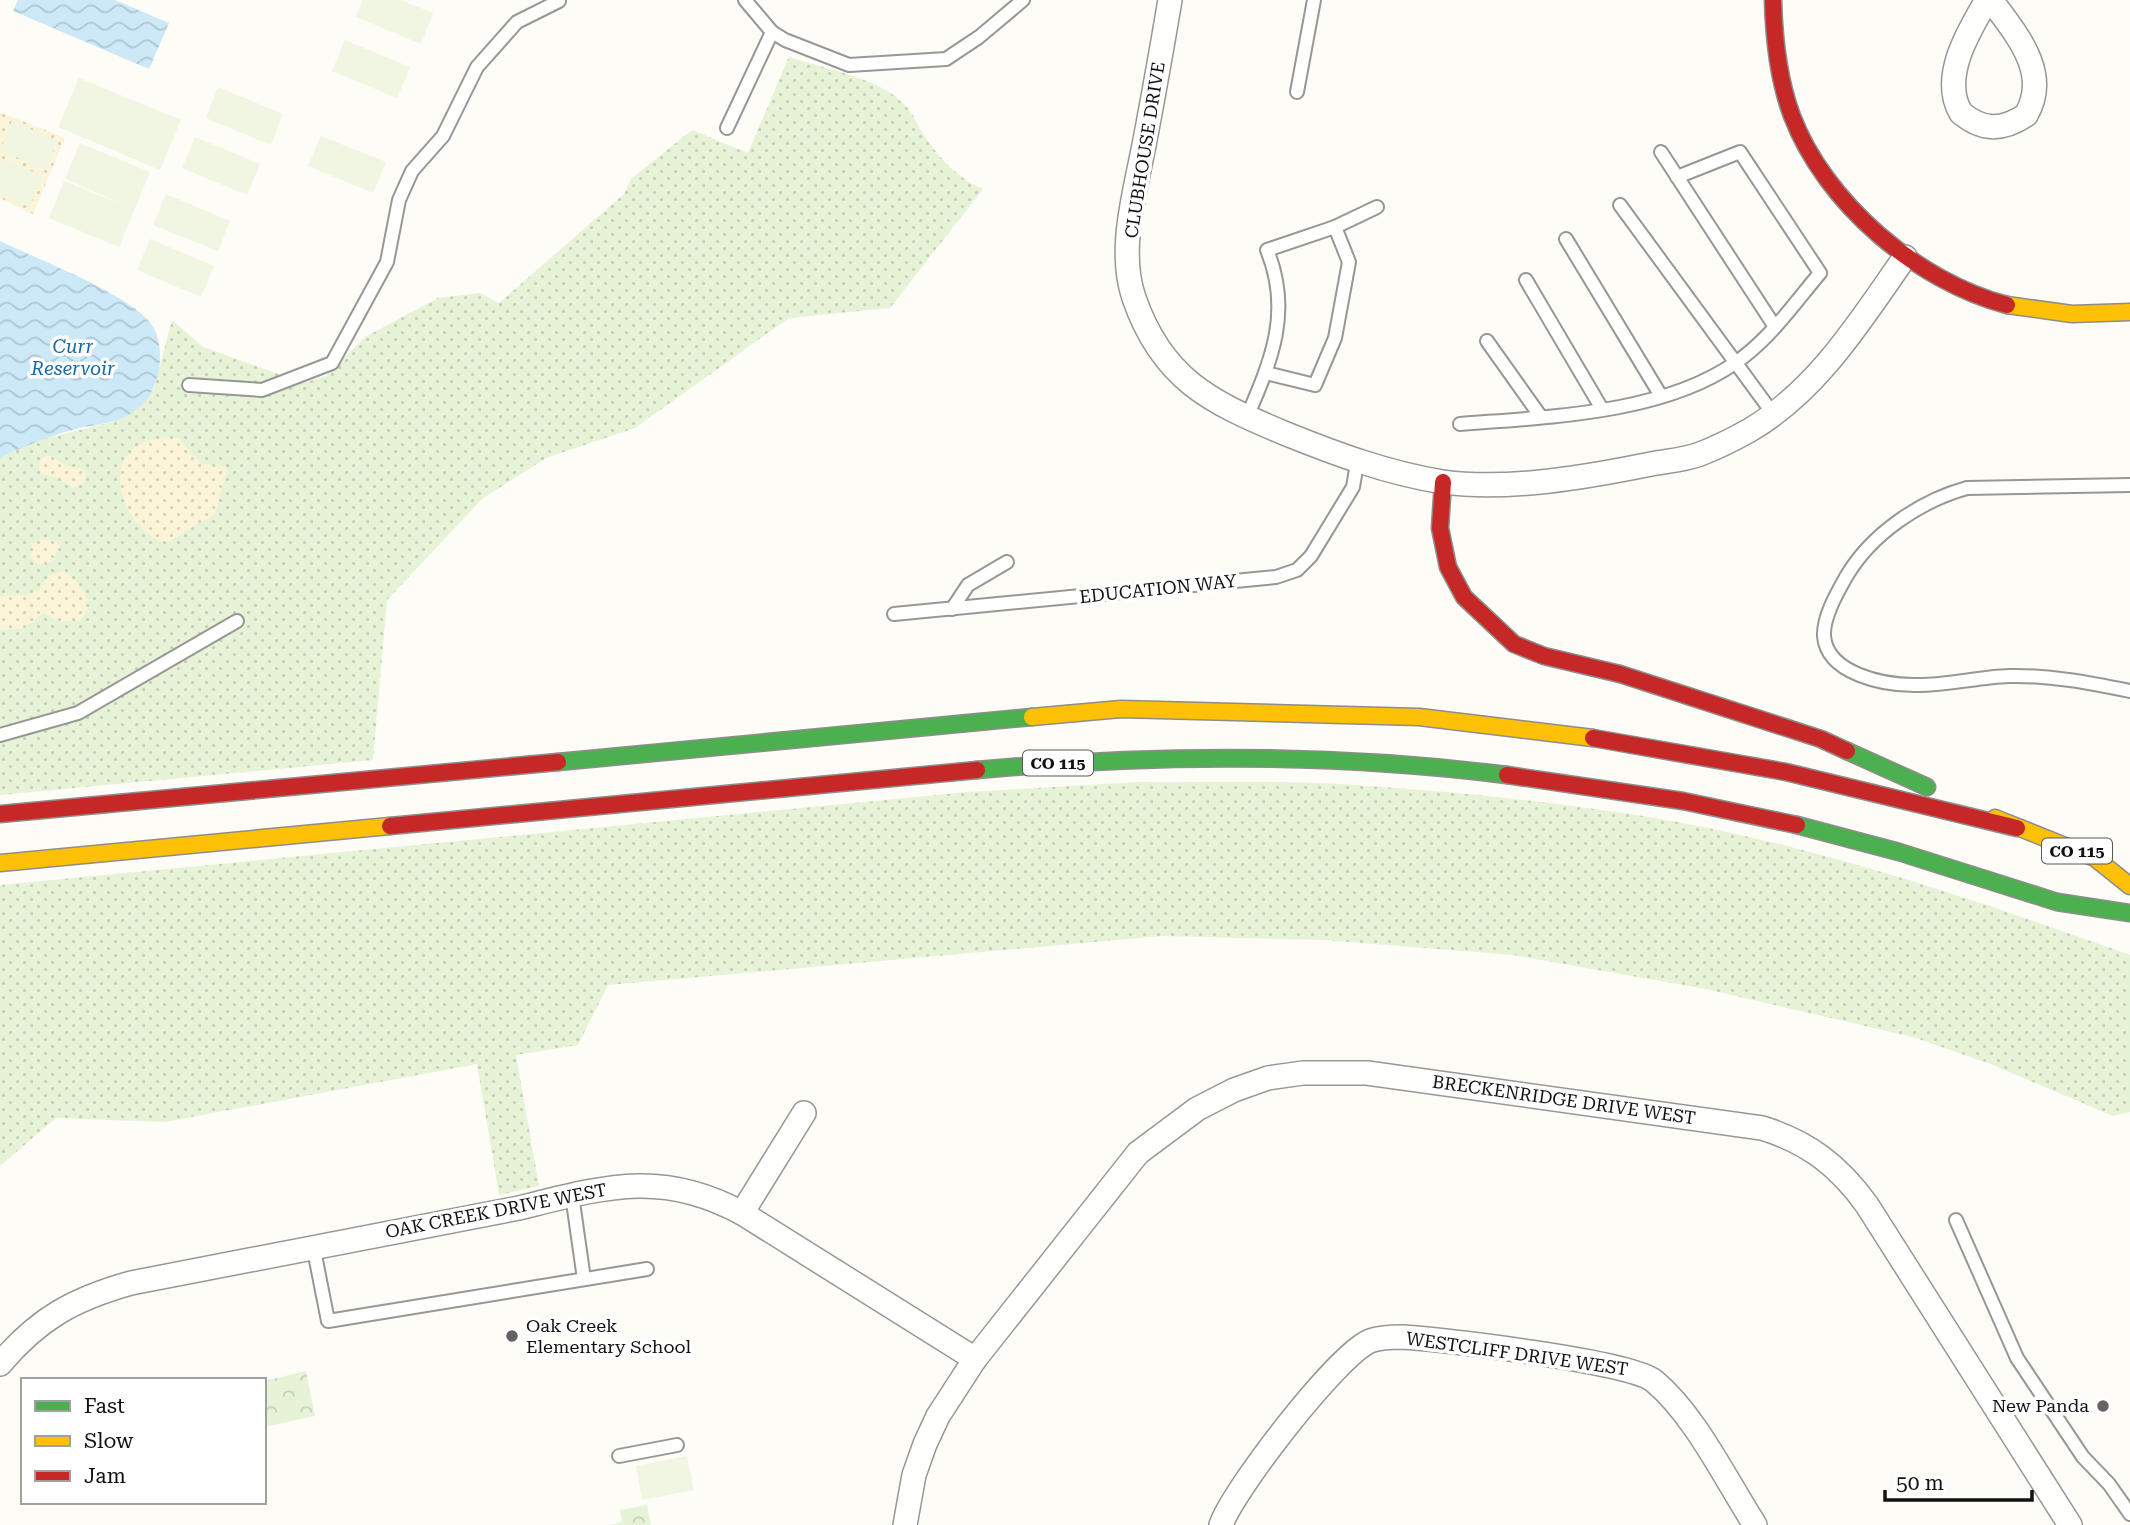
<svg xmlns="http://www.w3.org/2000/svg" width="2130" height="1525" viewBox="0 0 2130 1525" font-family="'Roboto Serif',serif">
<defs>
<pattern id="grass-dots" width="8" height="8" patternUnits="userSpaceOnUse" patternTransform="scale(1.75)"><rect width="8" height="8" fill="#e7f3d7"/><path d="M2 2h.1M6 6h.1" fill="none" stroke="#c5cfb8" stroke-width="1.8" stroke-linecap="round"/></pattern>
<pattern id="sand-dots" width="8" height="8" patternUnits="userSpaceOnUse" patternTransform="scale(1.75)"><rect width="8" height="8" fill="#fcf4d9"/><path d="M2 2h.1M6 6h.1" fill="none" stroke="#d7d0b9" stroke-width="1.8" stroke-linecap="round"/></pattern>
<pattern id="park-crowns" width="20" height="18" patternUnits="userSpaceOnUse" patternTransform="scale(1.75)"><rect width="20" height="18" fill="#e7f3d7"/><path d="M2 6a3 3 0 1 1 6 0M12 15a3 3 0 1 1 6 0" fill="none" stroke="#c5cfb8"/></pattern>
<pattern id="water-waves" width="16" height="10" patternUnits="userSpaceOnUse" patternTransform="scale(1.75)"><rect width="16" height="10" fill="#cde8f7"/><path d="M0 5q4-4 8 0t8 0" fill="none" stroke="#afc6d3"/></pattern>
</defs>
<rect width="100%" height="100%" fill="#fdfcf7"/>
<g fill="url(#grass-dots)">
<path d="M789,57C827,70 880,77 907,107C914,115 918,127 924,135C939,158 958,179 983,189L890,308L789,318L635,428L546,458L482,499L387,600L373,760L0,795V458L35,441L108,423L129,415L154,388L172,320L203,347L303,383L326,376L365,337L438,298L480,293L499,303L624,194L631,179L692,130L748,153Z"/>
<path d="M1137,782C1209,783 1282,780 1354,785C1450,791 1547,801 1643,816C1810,843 1971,898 2130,955V1112L2113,1116L1993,1065L1913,1037L1706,989L1513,955L1324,940L1162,936L608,985L578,1045L516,1055L539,1186L499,1195L477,1064L165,1122L56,1118L0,1166V885L968,792Z"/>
</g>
<g fill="url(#sand-dots)">
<polygon points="0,112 65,138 33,214 0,198"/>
<path d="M167,437L179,439L201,464L224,466L227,470L215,514L166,543C132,534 101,473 135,447C143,441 157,439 167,437Z"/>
<polygon points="49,455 67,466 83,469 86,475 84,483 73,488 59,478 42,474 38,465 42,458"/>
<polygon points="41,539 56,541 59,547 53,560 45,565 36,563 31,557 31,546"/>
<path d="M63,571C76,577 90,596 88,610L80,620L60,622L43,613L25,628L0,630V596L25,595L39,590L48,576Z"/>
</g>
<g fill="url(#park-crowns)">
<polygon points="306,1371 315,1416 264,1427 264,1381"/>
<polygon points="647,1505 651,1525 609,1525 622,1522 620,1510"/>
</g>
<g fill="#f0f6e1">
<polygon points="363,0 401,0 433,13 421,44 356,17"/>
<polygon points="345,40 410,67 397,98 332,71"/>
<polygon points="79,78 181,120 160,170 58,127"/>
<polygon points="218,87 283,114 271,145 206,118"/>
<polygon points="12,121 58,141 45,170 0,150"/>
<polygon points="321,136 386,162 373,193 308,166"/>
<polygon points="195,137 260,164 247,195 182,168"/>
<polygon points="80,143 150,172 119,247 49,218 64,181 127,206 65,179"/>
<polygon points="0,158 43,176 29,207 0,194"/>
<polygon points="166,194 230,221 218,251 153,225"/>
<polygon points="150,239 214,266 201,297 137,270"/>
<polygon points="687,1456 694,1490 642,1500 636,1466"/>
</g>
<g fill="url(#water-waves)">
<polygon points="18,0 115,0 169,23 149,69 13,11"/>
<path d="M0,241C39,260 119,290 147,319C161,333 162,356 158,374C153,392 147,403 132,413C116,423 98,424 80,428C52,435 26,445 0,458Z"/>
</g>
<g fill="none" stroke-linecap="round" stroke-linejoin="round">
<defs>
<g id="lane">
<polyline points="745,0 772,32 785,40 849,65 946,59 979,37 1023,0"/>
<polyline points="1297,92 1314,0"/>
<polyline points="727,128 772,32"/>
<polyline points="1661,152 1775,327"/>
<polyline points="1620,205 1774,415"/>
<polyline points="1566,239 1661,396"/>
<polyline points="1526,280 1602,409"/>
<polyline points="1487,341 1541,417"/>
<polyline points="1266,373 1315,385 1335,338 1349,262 1335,227"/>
<polyline points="189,385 262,390 332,363 387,262 399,200 412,171 443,136 477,67 517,22 559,1"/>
<path d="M1247,417C1272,359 1292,311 1267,250L1335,227L1377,207"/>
<path d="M1460,424C1547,417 1662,414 1735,363C1769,340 1794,304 1820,273L1740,152L1677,177"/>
<path d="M2130,485L1967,488C1920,501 1871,534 1846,577C1837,593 1823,617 1824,636C1827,674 1884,685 1914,685C1946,686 1978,677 2009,676C2050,675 2091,683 2130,691"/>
<polyline points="952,609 968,585 1007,562"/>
<polyline points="894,614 1276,577 1297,570 1311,556 1353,487 1357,463"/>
<polyline points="0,735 78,713 237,621"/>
<polyline points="572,1195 584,1279"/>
<polyline points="1956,1220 2017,1358 2083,1457 2109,1484 2130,1514"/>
<polyline points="313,1245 328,1321 647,1269"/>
<polyline points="619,1456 677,1445"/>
</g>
<g id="street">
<path d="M1170,0C1162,47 1154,93 1145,140C1136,189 1117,249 1134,298C1162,379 1210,402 1284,433C1336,454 1387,473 1443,482C1508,491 1587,477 1651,464C1667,461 1685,460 1700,454C1716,448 1734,439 1750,430C1818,390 1860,321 1905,257"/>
<path d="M1987,0C1968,32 1940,78 1961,113C1983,131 2002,131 2026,115C2051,73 2016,34 1991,0"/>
<polyline points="742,1213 804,1113"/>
<path d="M0,1364C39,1318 74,1299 131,1283L519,1208C604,1187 661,1169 742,1213L975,1359"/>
<path d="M905,1525L914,1475L925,1444L938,1416L975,1359L1138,1153L1197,1109L1234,1090L1268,1078L1303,1073H1367L1762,1128C1808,1142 1839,1166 1867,1205L2070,1525"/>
<path d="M1221,1525C1233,1490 1337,1355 1370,1341C1380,1337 1393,1337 1403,1337C1443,1340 1630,1361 1654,1381C1695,1415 1726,1480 1755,1525"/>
</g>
<g id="fast">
<polyline points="1847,751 1927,787"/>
<polyline points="558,762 1032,717"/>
<path d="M977,770C1152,754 1332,753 1507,775"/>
<polyline points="1797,825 1899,852 2057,902 2130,913"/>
</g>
<g id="slow">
<polyline points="2007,305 2072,314 2130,312"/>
<polyline points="1032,717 1121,709 1419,717 1593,738"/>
<polyline points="1995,818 2095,858 2130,886"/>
<polyline points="0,863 390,826"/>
</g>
<g id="jam">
<path d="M1773,0C1774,40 1778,79 1792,116C1825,203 1918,282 2007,305"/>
<polyline points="1443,482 1440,528 1448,567 1464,597 1514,644 1544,656 1620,674 1821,739 1847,751"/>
<polyline points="1593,738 1786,772 2017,828"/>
<polyline points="1507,775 1683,801 1797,825"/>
<polyline points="0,814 558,762"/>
<polyline points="390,826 977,770"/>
</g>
</defs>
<use href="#lane" stroke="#979795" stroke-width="16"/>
<use href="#street" stroke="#979795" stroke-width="26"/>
<use href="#fast" stroke="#8e8d8b" stroke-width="19"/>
<use href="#slow" stroke="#8e8d8b" stroke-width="19"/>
<use href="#jam" stroke="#8e8d8b" stroke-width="19"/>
<use href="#lane" stroke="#fffffe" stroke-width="12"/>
<use href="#street" stroke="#fffffe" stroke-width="23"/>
<use href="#fast" stroke="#4caf50" stroke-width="16"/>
<use href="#slow" stroke="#ffc107" stroke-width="16"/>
<use href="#jam" stroke="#c62828" stroke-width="16"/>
</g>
<g fill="#646362" stroke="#fff" stroke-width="2.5">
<circle cx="512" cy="1336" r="7"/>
<circle cx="2103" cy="1406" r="7"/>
</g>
<g text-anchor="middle" stroke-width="7" stroke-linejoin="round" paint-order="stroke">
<g fill="#fff" stroke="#585858" stroke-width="2">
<rect x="1023" y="750.5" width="70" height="25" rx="5"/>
<rect x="2042" y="838.5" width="70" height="25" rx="5"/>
</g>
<g font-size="16" font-weight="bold" fill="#111">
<text x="1058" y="769">CO 115</text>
<text x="2077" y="857">CO 115</text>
</g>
<g font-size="18" fill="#111" stroke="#fff">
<text transform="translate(1145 150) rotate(-81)" y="6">CLUBHOUSE DRIVE</text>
<text transform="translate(1158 589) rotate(-6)" y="6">EDUCATION WAY</text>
<text transform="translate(1564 1100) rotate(8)" y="6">BRECKENRIDGE DRIVE WEST</text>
<text transform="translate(496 1211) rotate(-11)" y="6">OAK CREEK DRIVE WEST</text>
<text transform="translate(1517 1354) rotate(8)" y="6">WESTCLIFF DRIVE WEST</text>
</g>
<g font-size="18" fill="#111" stroke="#fff" text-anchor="start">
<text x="526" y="1332">Oak Creek<tspan x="526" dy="21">Elementary School</tspan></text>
<text x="2089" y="1412" text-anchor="end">New Panda</text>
</g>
<g font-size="19" font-style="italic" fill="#1768a6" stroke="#fff">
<text x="73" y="353">Curr<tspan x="73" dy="22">Reservoir</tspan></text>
</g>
</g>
<rect x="21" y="1378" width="245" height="126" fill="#ffffff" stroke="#a0a0a0" stroke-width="2"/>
<rect x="35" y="1401" width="35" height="10" fill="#4caf50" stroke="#a0a0a0" stroke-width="2"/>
<text x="84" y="1413" font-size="21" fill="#111111">Fast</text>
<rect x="35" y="1436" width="35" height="10" fill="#ffc107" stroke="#a0a0a0" stroke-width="2"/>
<text x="84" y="1448" font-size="21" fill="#111111">Slow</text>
<rect x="35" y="1471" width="35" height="10" fill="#c62828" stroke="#a0a0a0" stroke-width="2"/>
<text x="84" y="1483" font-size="21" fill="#111111">Jam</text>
<path d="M1885 1490v10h147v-10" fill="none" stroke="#111111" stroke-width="3.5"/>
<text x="1896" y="1490" font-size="21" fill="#111111" stroke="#ffffff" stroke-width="5" paint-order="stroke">50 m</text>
</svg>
